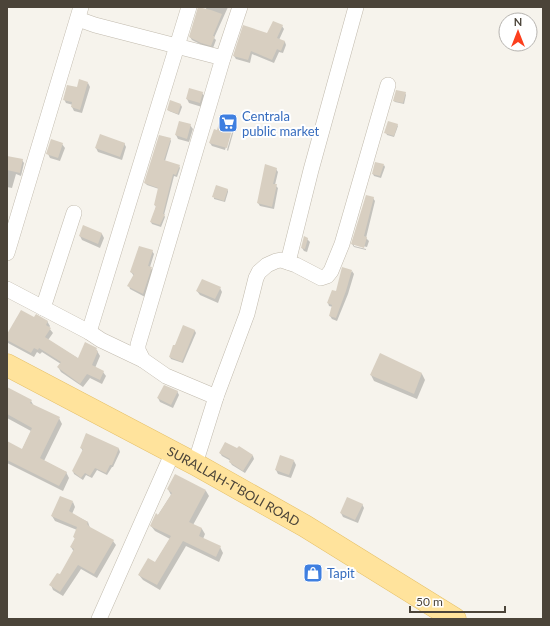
<svg xmlns="http://www.w3.org/2000/svg" width="550" height="626" viewBox="0 0 550 626" font-family="Lato,sans-serif">
<rect width="100%" height="100%" fill="#f6f3ec"/>
<g fill="#0003">
<polygon points="207,7 228,7 214,38 216,40 213,48 204,46 192,40 190,37"/>
<polygon points="282,26 284,29 279,40 285,42 286,45 283,53 279,52 274,63 252,54 250,63 236,59 234,56"/>
<polygon points="88,83 90,87 82,113 74,111 72,107 73,105 66,103 64,99"/>
<polygon points="202,93 205,97 202,107 189,103 187,99"/>
<polygon points="405,93 406,95 404,104 395,102 394,101"/>
<polygon points="181,105 182,107 179,115 169,111 168,110"/>
<polygon points="234,120 225,150 212,146 210,143 218,132"/>
<polygon points="235,122 236,123 228,151 227,150"/>
<polygon points="190,125 193,129 189,142 178,139 176,135"/>
<polygon points="397,125 398,126 394,137 387,135 386,133"/>
<polygon points="170,139 171,141 165,161 179,166 180,168 177,177 174,176 164,215 165,217 161,227 152,224 151,222 156,207 155,205 159,189 147,185 145,183"/>
<polygon points="124,143 126,147 122,160 98,152 96,148"/>
<polygon points="62,144 65,148 60,161 50,158 48,154"/>
<polygon points="22,160 24,163 21,176 16,174 12,188 7,187 7,162"/>
<polygon points="384,165 385,167 381,178 374,176 373,174"/>
<polygon points="276,169 278,172 275,185 278,188 274,209 260,206 258,203"/>
<polygon points="228,190 228,192 225,202 214,199 214,197"/>
<polygon points="373,198 375,201 366,238 369,241 367,247 354,244 354,246 366,249 366,250 354,247 352,244"/>
<polygon points="84,227 102,234 104,238 100,248 82,240 80,236"/>
<polygon points="307,239 310,242 307,252 304,251 302,248"/>
<polygon points="152,251 154,254 150,267 153,271 145,297 130,289 129,286 134,276 131,272"/>
<polygon points="352,271 354,274 348,294 337,321 332,319 330,316 333,307 329,306 328,303 337,293"/>
<polygon points="220,288 222,292 218,303 200,295 197,291"/>
<polygon points="35,319 47,321 50,326 49,328 53,333 48,340 79,359 96,349 100,356 95,368 103,372 106,376 102,384 90,378 83,387 61,372 58,367 61,364 42,352 40,354 37,352 34,357 8,343 7,336"/>
<polygon points="184,327 195,331 196,333 183,363 171,359 170,357"/>
<polygon points="422,374 425,380 417,399 374,381 371,375"/>
<polygon points="7,388 31,401 34,406 59,418 62,424 44,461 66,472 69,478 63,491 7,463 7,442 22,450 31,431 7,418"/>
<polygon points="177,391 179,395 173,408 160,402 158,398"/>
<polygon points="86,435 119,449 120,452 113,467 112,467 107,475 97,470 92,478 86,475 83,480 74,474 73,471 83,451 81,448"/>
<polygon points="239,447 253,456 254,459 245,473 232,465 230,462 231,461 222,456 220,453 238,450"/>
<polygon points="294,461 296,465 291,478 278,474 276,470"/>
<polygon points="168,489 206,491 209,496 193,525 202,529 205,534 203,539 220,547 223,553 219,562 186,546 160,590 143,580 139,575 155,563 170,539 155,531 151,526 171,495"/>
<polygon points="73,502 75,507 72,514 88,522 90,528 113,541 116,545 97,578 81,569 63,596 53,590 51,585 60,576 74,552 71,547 75,539 74,537 77,530 55,521 52,516"/>
<polygon points="362,504 364,508 358,523 343,517 341,513"/>
</g>
<g fill="#d8cfc1">
<polygon points="198,7 211,10 222,14 213,36 215,36 211,46 201,43 189,37"/>
<polygon points="273,21 283,25 277,38 285,41 281,51 277,49 272,60 251,51 248,60 233,56 243,25 267,33"/>
<polygon points="79,79 88,82 80,110 71,107 72,102 63,100 67,85 77,87"/>
<polygon points="189,88 203,92 200,103 186,99"/>
<polygon points="396,90 406,92 403,103 393,101"/>
<polygon points="170,100 181,104 178,114 167,110"/>
<polygon points="221,116 235,119 227,148 209,143 214,129 217,130"/>
<polygon points="179,121 191,124 187,139 175,135"/>
<polygon points="388,121 398,124 394,136 384,133"/>
<polygon points="100,134 125,143 120,157 95,148"/>
<polygon points="159,135 171,138 164,160 180,165 176,175 173,174 163,214 165,214 160,225 150,222 156,206 154,205 158,188 144,183"/>
<polygon points="51,139 63,143 58,158 46,154"/>
<polygon points="7,156 23,159 20,173 7,170"/>
<polygon points="375,162 384,164 380,176 372,174"/>
<polygon points="265,164 277,168 273,184 277,184 272,207 257,203"/>
<polygon points="216,185 228,189 224,201 212,197"/>
<polygon points="366,195 374,197 364,236 367,237 364,248 351,244"/>
<polygon points="83,225 102,233 98,244 79,236"/>
<polygon points="304,236 308,238 305,249 301,248"/>
<polygon points="139,246 153,250 148,266 152,267 143,294 127,286 134,274 130,272"/>
<polygon points="342,267 352,270 346,291 336,318 329,316 332,305 327,303 332,290 336,291"/>
<polygon points="202,279 221,287 215,299 196,291"/>
<polygon points="21,310 34,317 36,314 48,321 46,325 51,328 45,337 78,358 85,342 97,348 96,350 98,351 92,365 104,371 100,380 87,374 80,384 57,367 61,362 39,348 38,350 34,348 31,353 7,340 7,334"/>
<polygon points="183,325 195,330 182,362 169,357 173,345 175,345"/>
<polygon points="380,353 422,373 414,394 370,375"/>
<polygon points="164,385 178,391 171,405 157,398"/>
<polygon points="7,387 32,400 30,403 60,417 40,458 67,472 59,486 7,460 7,441 22,449 32,428 7,414"/>
<polygon points="86,433 119,448 112,465 110,465 106,473 95,468 90,476 85,473 81,478 72,471 83,449 80,448"/>
<polygon points="225,442 237,448 239,446 253,455 243,471 229,462 230,459 219,453"/>
<polygon points="280,455 294,460 289,475 275,470"/>
<polygon points="175,474 206,490 189,522 202,528 199,536 221,546 216,557 183,541 157,585 138,575 148,558 155,562 171,536 150,526 156,513 158,515 172,493 167,489"/>
<polygon points="60,496 73,501 69,511 88,522 87,524 90,527 114,540 94,574 78,565 60,592 49,585 57,573 60,574 74,549 70,547 75,538 73,537 77,527 51,516"/>
<polygon points="347,497 363,504 355,520 340,513"/>
</g>
<g fill="none" stroke-linecap="round" stroke-linejoin="round">
<defs>
<g id="minor">
<polyline points="78,19 95,25 223,58 240,7"/>
<polyline points="7,253 81,7"/>
<polyline points="288,262 311,170 356,7"/>
<polyline points="7,289 89,332 101,340 143,360"/>
<polyline points="43,308 74,213"/>
<polyline points="89,332 189,7"/>
<polyline points="216,397 166,376 143,360 138,350 138,345 223,58"/>
<polyline points="195,464 216,397 247,314 256,278 259,272 267,265 276,261 281,260 296,265 321,278 327,276 331,271 342,244 388,85"/>
<polyline points="99,619 173,452"/>
</g>
<g id="primary">
<path id="s1" d="M7,365L195,464L305,526L455,619"/>
</g>
</defs>
<use href="#minor" stroke="#c2bbae" stroke-width="16"/>
<use href="#primary" stroke="#e6c16a" stroke-width="23"/>
<use href="#minor" stroke="#fff" stroke-width="15"/>
<use href="#primary" stroke="#ffe39c" stroke-width="22"/>
</g>
<defs>
<symbol id="supermarket-square" viewBox="-11 -11 22 22"><rect x="-9" y="-9" width="18" height="18" rx="4" fill="#3f7fe0" stroke="#fff"/><path d="M-6-5.5h2.5l.6 2H6L4.5 2H-2.5L-4.4-4H-6ZM-1.5 3.2a1.3 1.3 0 1 0 .1 0ZM3 3.2a1.3 1.3 0 1 0 .1 0Z" fill="#fff"/></symbol>
<symbol id="shop-square" viewBox="-11 -11 22 22"><rect x="-9" y="-9" width="18" height="18" rx="4" fill="#3f7fe0" stroke="#fff"/><path d="M-5-2.5h2.3a2.7 3.5 0 0 1 5.4 0H5L5.5 6h-11ZM-1.5-2.5h3a1.5 2.3 0 0 0-3 0Z" fill="#fff"/></symbol>
</defs>
<g fill-rule="evenodd">
<use href="#supermarket-square" x="217" y="112" width="22" height="22"/>
<use href="#shop-square" x="302" y="562" width="22" height="22"/>
</g>
<g text-anchor="middle" stroke-width="4" stroke-linejoin="round" paint-order="stroke">
<g font-size="13" fill="#366cbe" stroke="#fff" text-anchor="start">
<text x="242" y="121">Centrala<tspan x="242" dy="15">public market</tspan></text>
<text x="327" y="578">Tapit</text>
</g>
<g font-size="13" fill="#4b4439" stroke="#fff">
<text dy="5" stroke="none"><textPath href="#s1" startOffset="257">SURALLAH-T'BOLI ROAD</textPath></text>
</g>
</g>
<rect width="550" height="626" fill="none" stroke="#4b4439" stroke-width="16"/>
<g transform="translate(518 32)"><circle r="19" fill="#ffffff" stroke="#b7b4b0"/>
<path d="M0-3L7 15L0 10L-7 15Z" fill="#fc3f1d"/>
<text y="-6" font-size="11" font-weight="bold" text-anchor="middle" fill="#4b4439">N</text>
</g>
<path d="M410 606v6h95v-6" fill="none" stroke="#4b4439" stroke-width="2"/>
<text x="416" y="606" font-size="12" fill="#4b4439" stroke="#ffffff" stroke-width="3" paint-order="stroke">50 m</text>
</svg>
